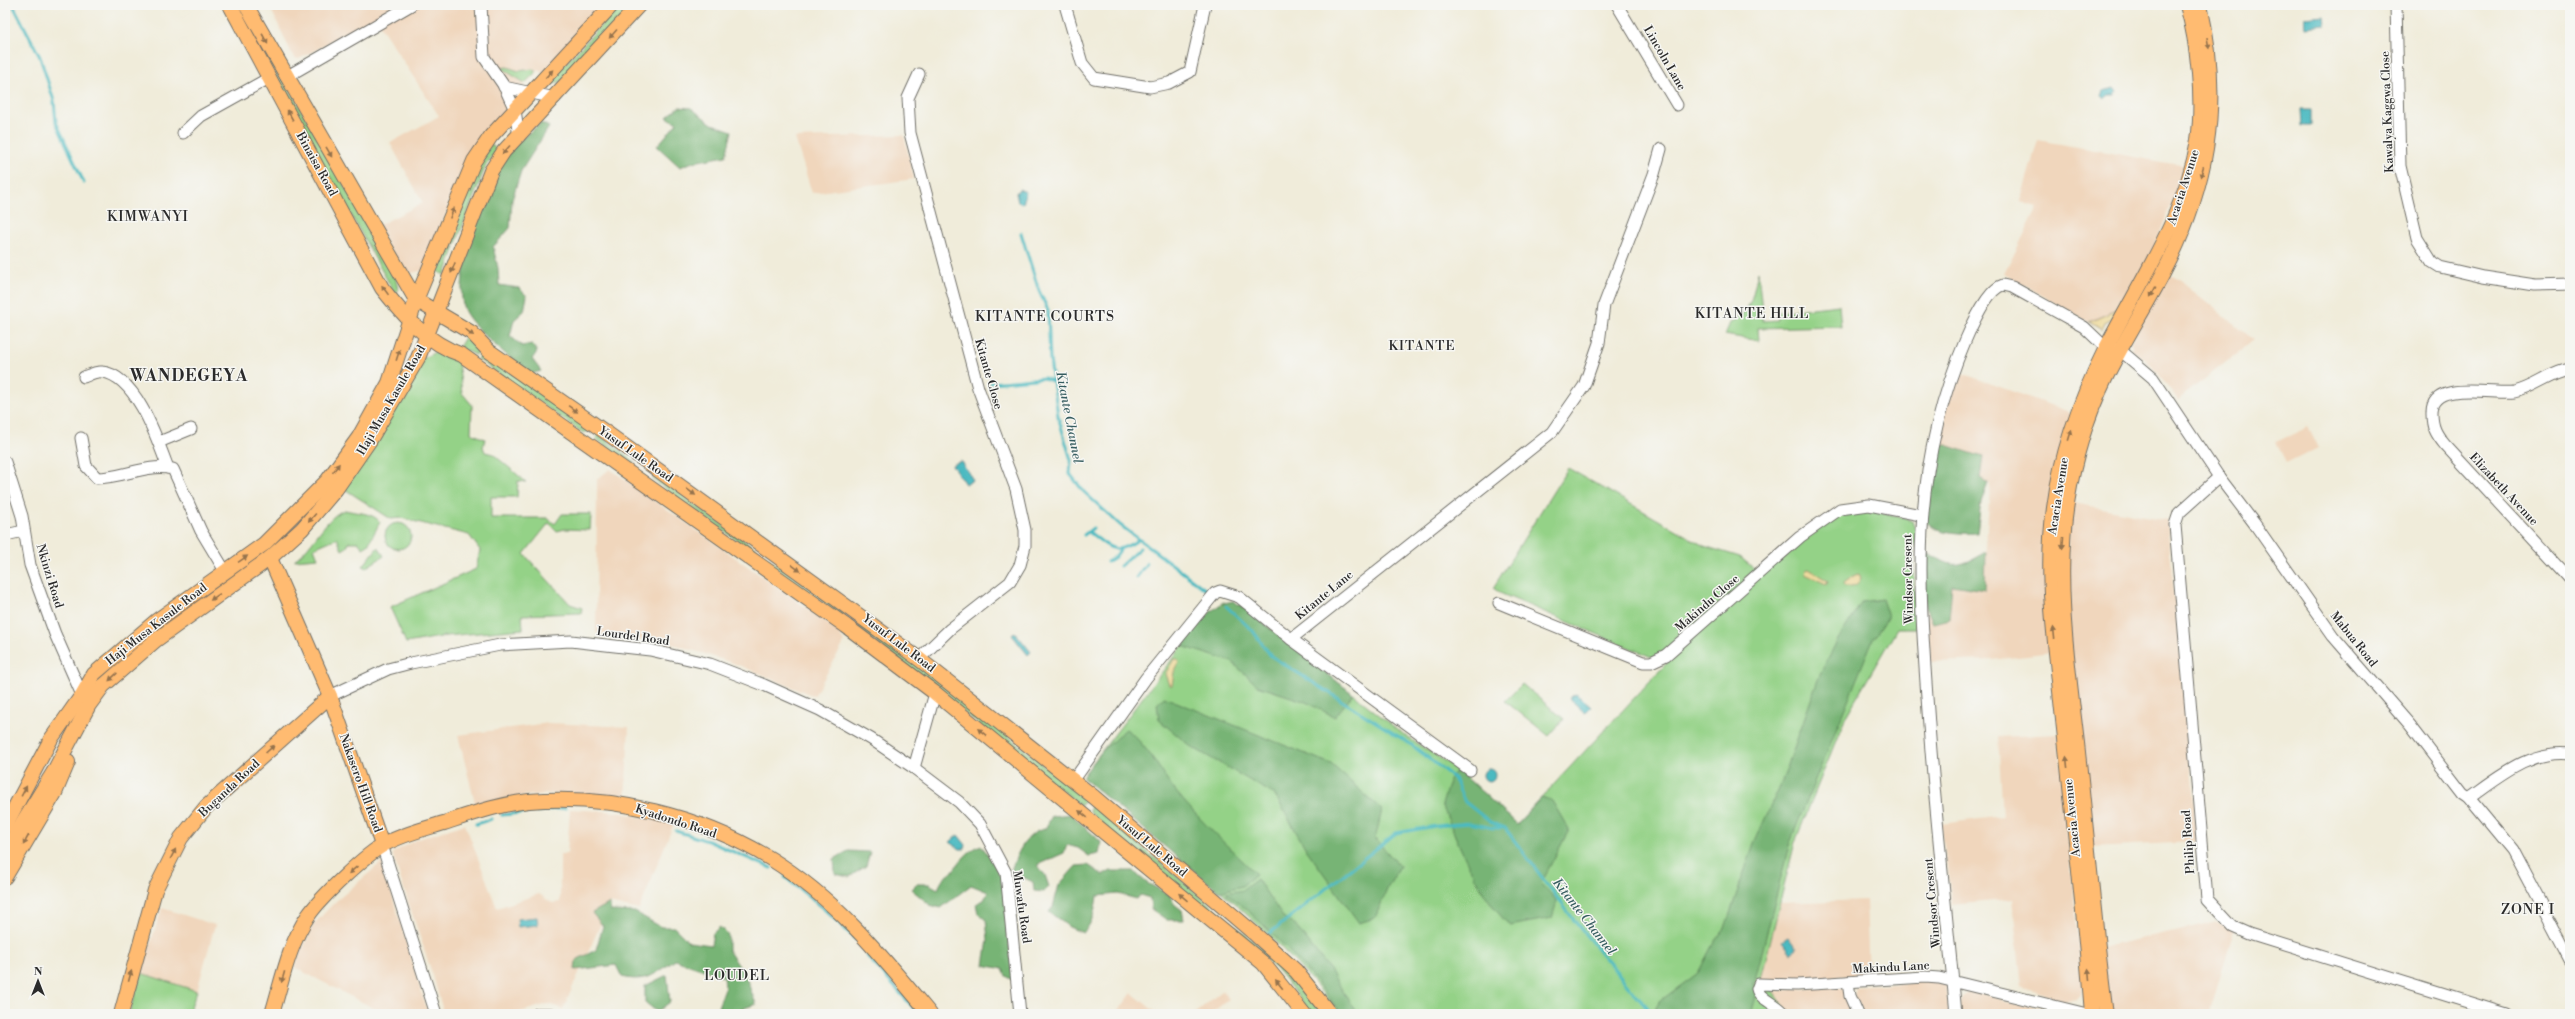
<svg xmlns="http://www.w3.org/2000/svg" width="2575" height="1019" viewBox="0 0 2575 1019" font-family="'Libre Bodoni',serif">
<rect width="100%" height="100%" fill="#f6f6f2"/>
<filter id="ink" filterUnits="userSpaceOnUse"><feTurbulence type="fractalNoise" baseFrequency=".025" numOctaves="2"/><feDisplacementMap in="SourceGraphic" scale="8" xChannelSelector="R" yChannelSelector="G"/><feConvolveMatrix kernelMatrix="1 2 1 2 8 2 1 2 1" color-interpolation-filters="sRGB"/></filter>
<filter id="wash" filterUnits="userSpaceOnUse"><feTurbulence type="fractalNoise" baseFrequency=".012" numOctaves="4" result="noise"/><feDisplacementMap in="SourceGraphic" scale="16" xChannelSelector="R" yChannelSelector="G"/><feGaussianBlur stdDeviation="0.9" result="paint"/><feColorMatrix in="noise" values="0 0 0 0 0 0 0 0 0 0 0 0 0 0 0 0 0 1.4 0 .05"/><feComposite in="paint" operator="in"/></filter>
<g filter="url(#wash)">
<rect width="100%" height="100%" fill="#f0ecda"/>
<g fill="#f0d6bc">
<polygon points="269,5 607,5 544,75 539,70 526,83 474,149 458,180 429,260 423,270 412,273 400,267 377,226 423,203 390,143 439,116 375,18 299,59 294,58 292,54"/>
<polygon points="904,135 914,179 812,193 795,138"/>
<polygon points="2038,140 2185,166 2159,236 2125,306 2089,322 2004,274 2038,207 2020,202"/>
<polygon points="2166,273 2178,279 2254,340 2178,400 2155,369 2132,349 2132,341"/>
<polygon points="1956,371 2072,413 2053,653 1991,660 1930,662 1925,576 1984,577 1990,484 1930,465"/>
<polygon points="2308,427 2318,447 2286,463 2276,442"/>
<polygon points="610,469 839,631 844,643 814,696 736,664 677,645 596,633 597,479"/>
<polygon points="2068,502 2167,520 2198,842 2089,847 2067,672"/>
<polygon points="549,723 629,727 625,799 559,793 521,796 476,807 458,735"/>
<polygon points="2058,734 2083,992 2077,999 2065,1002 2022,987 2012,899 1952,905 1941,824 2003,816 1998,737"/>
<polygon points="570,809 616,812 674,823 639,910 610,903 563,1009 548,1004 513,1014 444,1014 434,979 392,853 418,839 465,824 497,908 539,894 552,903 560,902 560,854 567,854"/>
<polygon points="382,862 428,1014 385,1014 294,967 313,925 334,903"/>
<polygon points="1866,900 1869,976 1760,983 1779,903"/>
<polygon points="162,908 215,925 197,991 141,973"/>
<polygon points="2218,921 2234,930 2209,1014 2106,1014 2100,948"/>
<polygon points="1932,981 1944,983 1947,987 1949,1014 1864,1014 1854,996 1856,987"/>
<polygon points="1839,987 1845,991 1854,1014 1789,1014 1773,991"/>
<polygon points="1222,991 1229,999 1210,1014 1194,1014"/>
<polygon points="1972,991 2023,1006 2081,1014 1960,1014 1959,1004 1962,997"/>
<polygon points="1132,993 1158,1014 1116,1014"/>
</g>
<g fill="#94d287" stroke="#607e59">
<polygon points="234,5 241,5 395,274 398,290 395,294"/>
<polygon points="620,5 634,5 560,82 546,85"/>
<polygon points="507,67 519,71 532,69 536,72 525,83 501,68"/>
<polygon points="491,144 497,150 486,165 456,243 446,247 475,173"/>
<polygon points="455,246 445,275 434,270 444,251"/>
<path d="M1758,271L1763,321L1778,320V312L1839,305L1841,327L1837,326L1758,328L1759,341L1725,335L1730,323C1752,313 1753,293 1758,271Z"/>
<polygon points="466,336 480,350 476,355 459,347"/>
<polygon points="435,352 458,359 462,393 472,405 471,433 485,439 483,447 485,452 493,454 526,482 518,481 517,497 491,497 491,518 547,518 555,524 562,514 591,514 590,530 565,529 557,531 549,523 524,554 570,604 582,608 581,613 522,615 523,629 446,636 406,643 390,607 476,569 480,550 469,535 401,518 391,519 343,488 415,363"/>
<polygon points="482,352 589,427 589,431 583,433 478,359"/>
<polygon points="599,435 634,461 634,464 599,441 596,438"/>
<path d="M1568,468L1704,546L1740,557L1758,572C1784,548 1824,510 1861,509C1877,509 1897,517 1912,521L1916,532L1913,569L1916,628H1897L1845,718L1795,842L1760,983L1774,982L1773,991L1789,1014H1339C1269,921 1172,852 1082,777L1182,646L1206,616L1223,602L1241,605L1407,737L1457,769L1517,824L1704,623L1656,659L1502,594L1493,588Z"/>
<polygon points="653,474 846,615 841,615 653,480"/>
<path d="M345,510C355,513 373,512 380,522L368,545L363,548L358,542H349L347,547L342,550L337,538L314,548L318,558L294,560C314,547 325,516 345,510Z"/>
<circle cx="398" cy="536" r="13"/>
<polygon points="378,547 384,556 365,568 363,566"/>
<polygon points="861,622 996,726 1083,798 1085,802 1080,805 859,628"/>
<polygon points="1522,684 1564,719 1549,736 1505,701"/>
<polygon points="1093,806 1285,968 1322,1014 1312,1014 1280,973 1260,954 1097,820 1090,811 1090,808"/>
<polygon points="141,973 197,991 188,1014 129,1014"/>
</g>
<g fill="#77b474" stroke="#517050">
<polygon points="679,107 691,108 712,124 732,131 726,156 693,162 680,167 657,146 677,123 667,117"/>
<path d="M541,123L549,127L521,171L512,200L510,228L493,247L498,268L499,285L519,288L527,296L524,311L514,320L510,336L522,346L532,344L537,352L532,359L541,371L531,374C516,363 466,324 463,306C455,270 488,177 512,149C519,139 532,131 541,123Z"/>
<path d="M1940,443L1983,457L1980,478L1988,483L1981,502L1977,533C1960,534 1939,533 1926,522L1930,465Z"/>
<path d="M1986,552L1985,590L1952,585L1949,619L1933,623L1925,604L1924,553C1933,554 1939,560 1947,563C1961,568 1974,558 1986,552Z"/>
<polygon points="1882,599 1888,617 1873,639 1790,842 1756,976 1754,984 1758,990 1751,1014 1652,1014 1660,1001 1698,973 1714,942 1725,928 1754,843 1783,779 1820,674 1837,641 1862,602"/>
<path d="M1234,601L1353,694L1335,717L1306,702L1258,686L1232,662L1182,646C1196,629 1210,603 1234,601Z"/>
<polygon points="1164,697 1331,764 1382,810 1375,839 1400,866 1388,887 1375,918 1359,923 1306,849 1275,795 1190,746 1159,720 1157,704"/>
<path d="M1126,729C1148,745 1160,772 1177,793C1201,822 1229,847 1256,874L1242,886L1219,892L1082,777L1103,750Z"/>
<path d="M1457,769L1517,824L1541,798L1552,801L1569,830L1541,883L1557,901L1552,918L1510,926C1477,893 1460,847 1442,805L1449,781Z"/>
<path d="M1071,814L1101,842L1099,854L1089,856L1078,848L1067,845L1064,853L1037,865L1045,875L1049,887L1044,892L1034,891L1033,882L1011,871C1016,855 1027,831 1045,829L1052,816Z"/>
<path d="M981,845L1002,874L1013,980L1006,976L1003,969L984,965L988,940L986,919L978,913L976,904L984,900L988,892L971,885L941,908L930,905L911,889L916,884H929L938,889C945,872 948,879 955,868C963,858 968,851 981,845Z"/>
<polygon points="848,851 870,852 866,866 849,877 835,874 834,859"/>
<path d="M1088,865L1103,875L1111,871H1133L1147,883L1170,895L1174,904L1182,910L1184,920H1167L1151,909L1150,898L1140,895L1137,899L1118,894L1097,896C1095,910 1093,923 1083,933L1069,927L1049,912L1053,907L1059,885L1076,866Z"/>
<path d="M1257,879L1283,917L1294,924L1330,970L1357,1014H1342C1308,970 1270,927 1226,893L1243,890Z"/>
<path d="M610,903V911L635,912L661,927H674L689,942L711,945L713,933L720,927L728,935V950L745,975L756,1004L728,1014L718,1007L725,988L724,977L675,960C656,974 646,983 622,977L616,965L575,970L576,960L596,950L603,926L592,913Z"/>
<polygon points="667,975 670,1002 657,1012 645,1002 645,986"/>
</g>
<g fill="#eeda9e" stroke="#8c8264">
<polygon points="2125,306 2116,317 2105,323 2102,330 2089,322"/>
<polygon points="1809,569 1828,581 1826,584 1805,574 1806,570"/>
<path d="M1859,574L1861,578C1858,585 1853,587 1845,586L1844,583L1855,575Z"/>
<polygon points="1174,659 1178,659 1179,663 1174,672 1172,686 1169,685 1165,674"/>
</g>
<g fill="#4bbac1" stroke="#3b7276">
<polygon points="2324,16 2325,25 2306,27 2305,18"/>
<polygon points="2115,88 2118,92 2115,95 2109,95 2104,99 2101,96 2103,91"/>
<polygon points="2301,109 2311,109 2311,125 2302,125"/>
<polygon points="1019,189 1026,192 1023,204 1018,202 1016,193"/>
<polygon points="961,461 973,480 965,484 952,465"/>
<polygon points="1015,632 1031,652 1028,655 1012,635"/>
<polygon points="1576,694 1591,707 1585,713 1569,698"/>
<circle cx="1489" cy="775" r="6"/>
<polygon points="958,835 966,845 965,849 960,849 950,842"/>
<polygon points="537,917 538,925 518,927 517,919"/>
<polygon points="1788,937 1797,949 1791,953 1782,941"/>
</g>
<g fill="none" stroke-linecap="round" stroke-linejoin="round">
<g stroke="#4bbac1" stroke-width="3">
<polyline points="13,5 40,57 54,101 56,122 84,183"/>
<polyline points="1021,233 1039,291 1048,310 1050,360 1058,416 1071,460 1070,474 1084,492 1120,525 1210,593"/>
<polyline points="991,383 1044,378 1055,382"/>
<path d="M1089,532C1110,548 1114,556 1138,540"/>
<polyline points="1084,535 1093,528"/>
<polyline points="1107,562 1115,557 1120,550"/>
<polyline points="1120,566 1140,548"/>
<polyline points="1136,578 1147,563"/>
<polyline points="1226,606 1253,631 1271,656 1409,743 1454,778 1465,802 1490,822 1505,828"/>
<polyline points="502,815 565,808"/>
<polyline points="476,824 491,819"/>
<polyline points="1505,828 1580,928 1652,1014"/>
<polyline points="676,831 708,841 771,868"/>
<polyline points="785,877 825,910 855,939"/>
<polyline points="1269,934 1396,833 1436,826 1469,823 1493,828 1503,828"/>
<polyline points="866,955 919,1014"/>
</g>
</g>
</g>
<g filter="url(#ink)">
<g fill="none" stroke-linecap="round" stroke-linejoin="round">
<defs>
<g id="minor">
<polyline points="481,5 484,57 504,86 515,110 519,137"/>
<polyline points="1065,5 1082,63 1094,78 1150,87 1169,83 1190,72 1205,5"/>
<polyline points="1617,5 1677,105"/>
<polyline points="2396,5 2400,166 2417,238 2432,262 2440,267 2483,277 2535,285 2570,284"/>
<polyline points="919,74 908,98 910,133 978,388 1016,489 1025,530 1025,546 1020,565 1010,582 950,629 919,659"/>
<polyline points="286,77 411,5"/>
<polyline points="504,87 555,98"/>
<polyline points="183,133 201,116 269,78"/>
<path d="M2570,369C2550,372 2534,388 2514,392C2494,395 2431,379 2432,413C2432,427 2436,434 2445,445L2570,580"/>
<path d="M84,377C89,375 96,371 102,372C136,375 158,441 168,468"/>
<path d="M81,438L86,466L97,478C123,478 147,463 173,469L201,531L225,571"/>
<polyline points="159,442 191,429"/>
<polyline points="5,462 22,516 30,565 55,634 82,695"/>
<polyline points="2219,477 2179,513 2175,525 2207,899 2233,927 2249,934 2506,1014"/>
<polyline points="5,535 24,531"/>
<polyline points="1499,603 1643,662 1651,662 1666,655 1800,537 1840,509 1869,505 1921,515"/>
<polyline points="1291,639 1470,770"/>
<polyline points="330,696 388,669 411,663 500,645 571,641 650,650 710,664 764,685 820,710 871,739 914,768 959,802 980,824 1006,873 1020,1014"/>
<polyline points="914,768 935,693"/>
<polyline points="1073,781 1146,678 1215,593 1220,591 1239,597 1291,639 1552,432 1584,386 1599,343 1604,305 1654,174 1661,149"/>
<path d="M2469,798C2499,777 2531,749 2570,754"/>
<polyline points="382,845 436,1014"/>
<polyline points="1848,982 1850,996 1858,1014"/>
<polyline points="537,1014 551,1014"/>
<path d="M1784,1014C1777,1004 1759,999 1757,989L1759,984L1797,985L1925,977L1939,978L2087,1014"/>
<path d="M1956,1014C1947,918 1936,821 1929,725C1919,583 1908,474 1966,339C1972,325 1988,289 2003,285L2012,287L2084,327L2106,348L2120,350L2153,378L2219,477L2254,523L2333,636L2410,725L2463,794L2469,798L2512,850L2570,960"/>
</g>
<g id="major">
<path d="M230,5L382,288C404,316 427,343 462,355L846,626L935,693L1263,963L1304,1014"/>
<polyline points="246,5 416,300"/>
<polyline points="416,300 472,333 489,351 611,436 919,659 1094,797 1256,935 1296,971 1330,1014"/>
<polyline points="270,558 330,696 382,845"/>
<polyline points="5,826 51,739 82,695 94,674 156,621 264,544 327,481 359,437 389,383 416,300 474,161 491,136 612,5"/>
<polyline points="5,851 53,773 89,705 103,686 156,640 270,558 302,529 336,489 370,440 418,358 491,171 504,151 639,5"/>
<polyline points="5,877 55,793 68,762"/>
<polyline points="121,1014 155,890 181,838 206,807 330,696"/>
<path d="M272,1014C282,981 289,944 308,916C320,898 366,854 385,844C403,834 424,829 444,823C472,814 500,804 529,801C612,794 701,816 771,859C836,899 882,956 930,1014"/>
<path d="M2092,1014C2084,906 2071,798 2060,691C2054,630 2045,570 2054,508C2061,453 2080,400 2105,350C2140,281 2185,218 2198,140C2204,100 2198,44 2187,5"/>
<path d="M2106,1014C2094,924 2087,834 2077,743C2068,666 2055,581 2067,503C2074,460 2086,418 2105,379C2129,329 2163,282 2183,230C2213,155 2218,84 2200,5"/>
</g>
</defs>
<use href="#minor" stroke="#706f68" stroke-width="13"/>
<use href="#major" stroke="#706f68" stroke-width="16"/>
<use href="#minor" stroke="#fff" stroke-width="11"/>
<use href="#major" stroke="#ffbb71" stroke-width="14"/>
</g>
<defs><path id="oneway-solid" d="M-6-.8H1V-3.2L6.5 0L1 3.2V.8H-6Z"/></defs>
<g fill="#95734e">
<use href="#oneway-solid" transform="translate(613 34) rotate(132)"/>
<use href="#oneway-solid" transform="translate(265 39) rotate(61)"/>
<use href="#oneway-solid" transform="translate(2208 43) rotate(80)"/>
<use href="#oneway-solid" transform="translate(549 74) rotate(-47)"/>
<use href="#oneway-solid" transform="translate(290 115) rotate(-119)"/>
<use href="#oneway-solid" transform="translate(506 150) rotate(132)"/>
<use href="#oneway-solid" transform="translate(329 152) rotate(60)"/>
<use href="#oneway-solid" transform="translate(2202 172) rotate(104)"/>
<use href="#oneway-solid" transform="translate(452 213) rotate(-68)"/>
<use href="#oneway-solid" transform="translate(453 268) rotate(111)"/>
<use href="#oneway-solid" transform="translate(385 290) rotate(-125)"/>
<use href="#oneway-solid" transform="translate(2153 292) rotate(118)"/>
<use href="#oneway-solid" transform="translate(469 332) rotate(37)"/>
<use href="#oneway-solid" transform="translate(398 355) rotate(-72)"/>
<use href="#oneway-solid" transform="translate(573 409) rotate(35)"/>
<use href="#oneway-solid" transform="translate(2070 435) rotate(-73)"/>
<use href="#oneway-solid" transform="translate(336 468) rotate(-54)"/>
<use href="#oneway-solid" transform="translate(691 492) rotate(36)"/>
<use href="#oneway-solid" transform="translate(312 518) rotate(130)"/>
<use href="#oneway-solid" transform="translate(2063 543) rotate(95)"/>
<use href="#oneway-solid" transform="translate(243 559) rotate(-34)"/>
<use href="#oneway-solid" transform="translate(796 568) rotate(36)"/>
<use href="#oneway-solid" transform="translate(215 597) rotate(145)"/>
<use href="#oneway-solid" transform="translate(2054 633) rotate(-96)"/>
<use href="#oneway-solid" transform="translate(113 677) rotate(137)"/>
<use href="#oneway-solid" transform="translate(982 732) rotate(-141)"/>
<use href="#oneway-solid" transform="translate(270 749) rotate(-42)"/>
<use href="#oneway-solid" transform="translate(2067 762) rotate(-96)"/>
<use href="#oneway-solid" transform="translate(24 791) rotate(-62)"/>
<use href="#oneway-solid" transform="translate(1083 814) rotate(-141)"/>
<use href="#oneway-solid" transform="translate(26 840) rotate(119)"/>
<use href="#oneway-solid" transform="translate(173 854) rotate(-62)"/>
<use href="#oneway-solid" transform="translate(353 870) rotate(139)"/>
<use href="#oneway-solid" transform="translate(1183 897) rotate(-140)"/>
<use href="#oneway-solid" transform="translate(2089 975) rotate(-95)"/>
<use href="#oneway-solid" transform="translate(130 976) rotate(-75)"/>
<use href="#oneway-solid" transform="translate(283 977) rotate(106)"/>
<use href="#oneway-solid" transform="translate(1279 984) rotate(-129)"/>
</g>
</g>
<g text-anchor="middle" stroke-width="3" stroke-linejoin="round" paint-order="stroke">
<g font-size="12" fill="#2b2b2b" stroke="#f6f6f2">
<text transform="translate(1665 58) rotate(60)" y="4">Lincoln Lane</text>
<text transform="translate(2387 112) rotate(-92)" y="4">Kawalya Kaggwa Close</text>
<text transform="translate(317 164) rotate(61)" y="4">Binaisa Road</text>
<text transform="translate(2183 187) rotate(-72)" y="4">Acacia Avenue</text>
<text transform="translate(989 374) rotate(74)" y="4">Kitante Close</text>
<text transform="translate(391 400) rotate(-60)" y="4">Haji Musa Kasule Road</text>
<text transform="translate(636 454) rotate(35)" y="4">Yusuf Lule Road</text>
<text transform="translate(2504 489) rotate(47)" y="4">Elizabeth Avenue</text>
<text transform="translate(2058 496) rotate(-81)" y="4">Acacia Avenue</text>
<text transform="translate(50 576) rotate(73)" y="4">Nkinzi Road</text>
<text transform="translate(1908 579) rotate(-91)" y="4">Windsor Cresent</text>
<text transform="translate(1324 595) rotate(-39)" y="4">Kitante Lane</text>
<text transform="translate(1707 603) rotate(-41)" y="4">Makindu Close</text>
<text transform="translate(156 624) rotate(-38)" y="4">Haji Musa Kasule Road</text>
<text transform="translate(633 636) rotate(8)" y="4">Lourdel Road</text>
<text transform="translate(2354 639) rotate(51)" y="4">Mabua Road</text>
<text transform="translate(899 643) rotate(37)" y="4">Yusuf Lule Road</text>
<text transform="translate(361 783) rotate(70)" y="4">Nakasero Hill Road</text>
<text transform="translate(229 788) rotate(-43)" y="4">Buganda Road</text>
<text transform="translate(2072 818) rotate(-96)" y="4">Acacia Avenue</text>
<text transform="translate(676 821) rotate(18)" y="4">Kyadondo Road</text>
<text transform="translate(2188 842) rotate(-94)" y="4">Philip Road</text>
<text transform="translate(1152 846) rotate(40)" y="4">Yusuf Lule Road</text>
<text transform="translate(1932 903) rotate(-95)" y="4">Windsor Cresent</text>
<text transform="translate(1022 907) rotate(82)" y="4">Muwafu Road</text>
<text transform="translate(1891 967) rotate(-3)" y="4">Makindu Lane</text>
</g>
<g font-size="13" letter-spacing="1" fill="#2b2b2b" stroke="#f6f6f2">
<text x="1422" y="350">KITANTE</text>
</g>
<g font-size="13" font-style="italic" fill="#365d60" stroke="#f6f6f2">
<text transform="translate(1070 417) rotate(79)" y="5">Kitante Channel</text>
<text transform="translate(1585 916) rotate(52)" y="5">Kitante Channel</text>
</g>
<g font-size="14" letter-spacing="1" fill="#2b2b2b" stroke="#f6f6f2">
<text x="148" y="221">KIMWANYI</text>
<text x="1752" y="318">KITANTE HILL</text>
<text x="1045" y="321">KITANTE COURTS</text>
<text x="2528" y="914">ZONE I</text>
<text x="737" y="980">LOUDEL</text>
</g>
<g font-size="16" font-weight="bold" letter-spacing="1" fill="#2b2b2b" stroke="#f6f6f2">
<text x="189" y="381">WANDEGEYA</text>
</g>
</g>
<rect width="2575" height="1019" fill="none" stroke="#f6f6f2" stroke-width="20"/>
<g transform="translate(38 981)" stroke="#f6f6f2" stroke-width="3" paint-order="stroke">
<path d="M0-3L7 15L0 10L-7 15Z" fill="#2b2b2b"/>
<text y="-6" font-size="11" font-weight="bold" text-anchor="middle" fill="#2b2b2b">N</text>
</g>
</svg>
